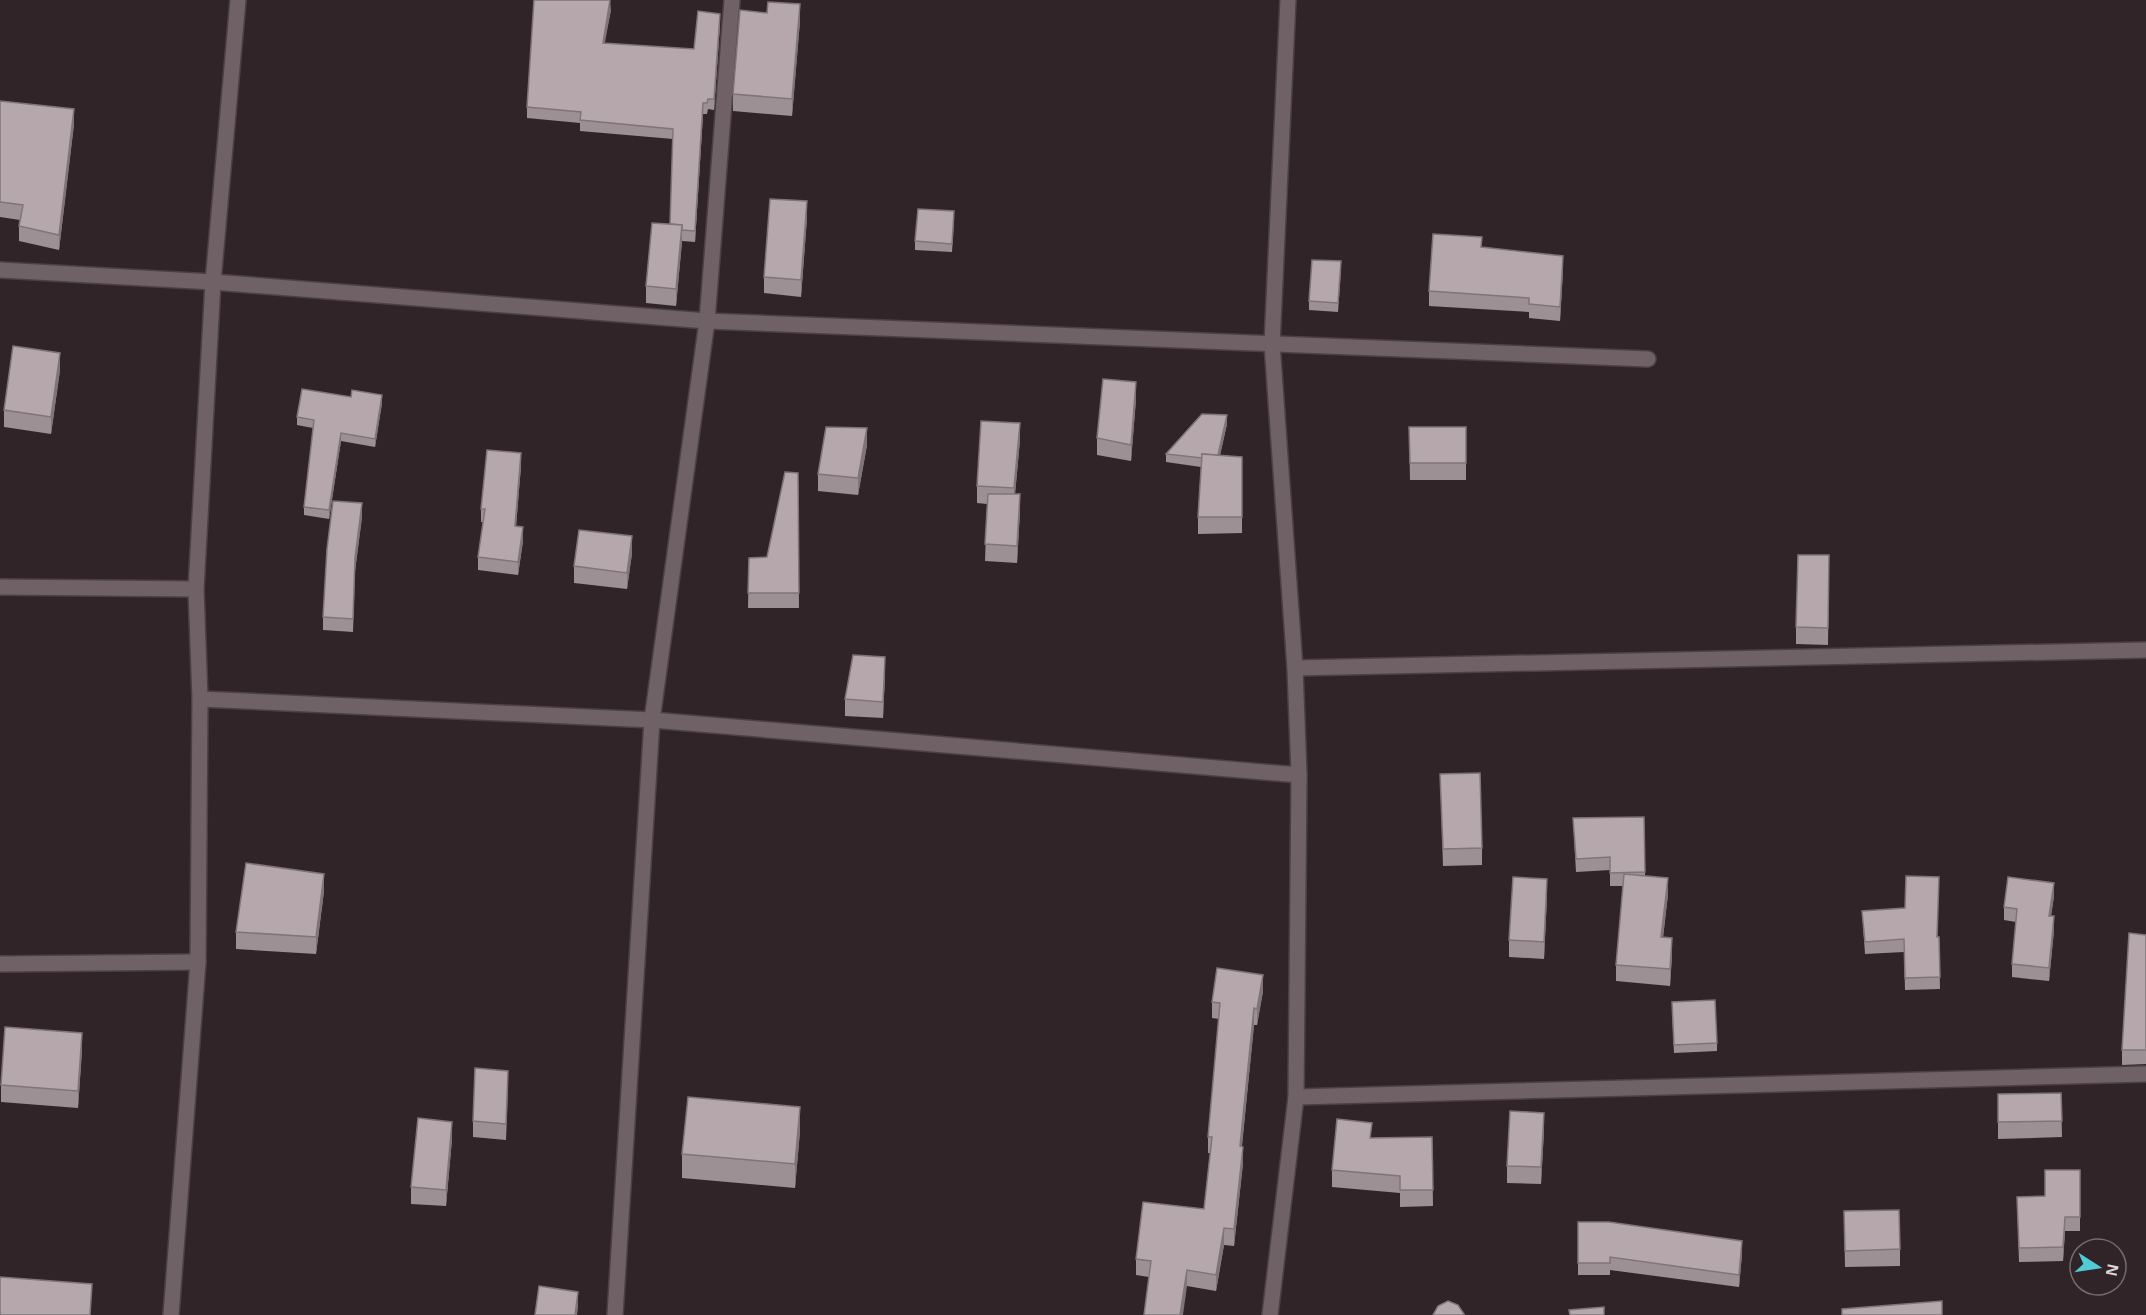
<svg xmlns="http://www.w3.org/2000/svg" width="2146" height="1315" viewBox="0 0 2146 1315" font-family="Arial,sans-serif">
<rect width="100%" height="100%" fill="#302429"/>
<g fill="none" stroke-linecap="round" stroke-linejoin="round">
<defs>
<g id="street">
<polyline points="0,270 213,282 707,321 1648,359"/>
<polyline points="0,587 196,589"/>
<polyline points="1295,668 2146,650"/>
<polyline points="200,699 652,720 1299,775"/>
<polyline points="0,964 198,962"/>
<polyline points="1296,1097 2146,1074"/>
<polyline points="171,1315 198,962 200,699 196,589 213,282 238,0"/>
<polyline points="615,1315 652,720 707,321 732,0"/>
<polyline points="1270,1315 1296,1097 1299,775 1295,668 1272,344 1288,0"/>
</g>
</defs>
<use href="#street" stroke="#4b4145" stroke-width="18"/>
<use href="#street" stroke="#6f6166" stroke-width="15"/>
</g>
<g fill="#9d9094">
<polygon points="611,10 604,43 694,49 720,24 714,110 708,109 707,114 703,114 695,242 682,241 676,306 646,303 646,286 670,224 673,139 580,131 580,123 527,118 527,107"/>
<polygon points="767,13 800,21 792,116 733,111 733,94"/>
<polygon points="0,101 74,124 59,250 19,241 19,226 20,220 0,217"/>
<polygon points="807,218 801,297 764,293 764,277"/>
<polygon points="954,220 952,252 915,250 915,241"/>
<polygon points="1482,247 1563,270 1560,321 1529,318 1529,312 1429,306 1429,291"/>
<polygon points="1341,270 1338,312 1309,310 1309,301"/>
<polygon points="60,370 51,434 4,427 4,410"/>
<polygon points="1136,399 1131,461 1097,455 1097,438"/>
<polygon points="382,403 375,447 341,441 329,519 304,515 304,507 313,428 297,425 297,417"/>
<polygon points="1227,424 1220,455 1242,457 1242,533 1198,534 1198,517 1201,467 1166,462 1166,454"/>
<polygon points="1409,427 1466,427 1466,480 1410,480"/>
<polygon points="1020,440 1015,494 1020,511 1017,563 985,561 987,504 977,503 977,486"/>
<polygon points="867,445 858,495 818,491 818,474"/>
<polygon points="521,466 516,526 523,541 518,575 478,570 478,557 483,522 481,522 481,509"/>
<polygon points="798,473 799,608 748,608 749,558 767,557"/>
<polygon points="362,517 355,571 353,632 323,630 323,617"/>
<polygon points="632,553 627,589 574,583 574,566"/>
<polygon points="1829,555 1828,645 1796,644 1796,627"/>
<polygon points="885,674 883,718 845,716 845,699"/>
<polygon points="1440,774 1482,848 1482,865 1443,866"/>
<polygon points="1644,817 1645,876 1668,894 1663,938 1672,955 1670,986 1616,981 1616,965 1623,886 1610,886 1610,870 1576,872 1573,818"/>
<polygon points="324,891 316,954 236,949 236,932"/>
<polygon points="1547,896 1544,959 1509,957 1509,940"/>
<polygon points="2054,896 2051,916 2054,930 2049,981 2012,977 2012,964 2016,922 2004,920 2004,907"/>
<polygon points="1862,911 1939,937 1940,989 1905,990 1904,952 1865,954"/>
<polygon points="2146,935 2146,1064 2122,1065 2122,1050"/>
<polygon points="1263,991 1257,1025 1254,1025 1242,1146 1243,1163 1234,1246 1224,1245 1216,1291 1187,1286 1149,1277 1136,1275 1136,1259 1204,1209 1210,1153 1208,1153 1208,1137 1219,1019 1212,1018 1212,1002"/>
<polygon points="1672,1011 1717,1043 1717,1051 1674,1053"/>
<polygon points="82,1050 78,1108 1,1102 1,1085"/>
<polygon points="508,1088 506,1140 473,1137 473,1121"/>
<polygon points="2061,1093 2062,1137 1998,1139 1998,1094"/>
<polygon points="1544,1130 1541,1184 1507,1183 1507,1166"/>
<polygon points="800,1131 795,1188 682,1178 682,1154"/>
<polygon points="1432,1137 1433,1206 1400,1207 1400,1193 1332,1187 1332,1170 1372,1138"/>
<polygon points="452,1139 446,1206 411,1204 411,1187"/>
<polygon points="2080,1170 2080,1231 2065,1231 2063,1261 2019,1262 2017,1197 2045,1196"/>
<polygon points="1844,1211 1900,1249 1900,1266 1845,1267"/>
<polygon points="1578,1222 1742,1254 1739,1287 1610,1270 1610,1275 1578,1275"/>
</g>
<g fill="#7f7578">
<polygon points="610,0 611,10 603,53 603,43"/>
<polygon points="800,4 800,21 792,116 792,99"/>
<polygon points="720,14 720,24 714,110 714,99"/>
<polygon points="703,103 703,114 695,242 695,231"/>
<polygon points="74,109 74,124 59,250 59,235"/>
<polygon points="807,201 807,218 801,297 801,280"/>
<polygon points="682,225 682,242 676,306 676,289"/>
<polygon points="1563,256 1563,270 1560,321 1560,307"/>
<polygon points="60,353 60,370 51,434 51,417"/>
<polygon points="1136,382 1136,399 1131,461 1131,445"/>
<polygon points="382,395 382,403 375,447 375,439"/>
<polygon points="1227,415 1227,424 1217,469 1217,460"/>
<polygon points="1020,423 1020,440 1014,505 1014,488"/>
<polygon points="867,428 867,445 858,495 858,478"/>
<polygon points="341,433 341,441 329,519 329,510"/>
<polygon points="521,453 521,466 515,540 515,526"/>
<polygon points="1020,494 1020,511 1017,563 1017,546"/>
<polygon points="362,503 362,517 355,571 353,632 355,558"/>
<polygon points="523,527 523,541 518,575 518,562"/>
<polygon points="632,536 632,553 627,589 627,573"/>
<polygon points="885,657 885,674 883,718 883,702"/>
<polygon points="324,874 324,891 316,954 316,937"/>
<polygon points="1668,878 1668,894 1661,954 1661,937"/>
<polygon points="1547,879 1547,896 1544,959 1544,942"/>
<polygon points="2054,883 2054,896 2049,929 2049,916"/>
<polygon points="2054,916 2054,930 2049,981 2049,968"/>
<polygon points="1672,938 1672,955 1670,986 1670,969"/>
<polygon points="1263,975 1263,991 1257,1025 1257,1009"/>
<polygon points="1254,1008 1254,1025 1240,1163 1240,1146"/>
<polygon points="82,1033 82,1050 78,1108 78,1091"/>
<polygon points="800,1107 800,1131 795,1188 795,1164"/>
<polygon points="1544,1113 1544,1130 1541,1184 1541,1167"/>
<polygon points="452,1122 452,1139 446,1206 446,1190"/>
<polygon points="1243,1147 1243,1163 1234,1246 1234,1229"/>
<polygon points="2065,1217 2065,1231 2063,1261 2063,1247"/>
<polygon points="1224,1228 1224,1245 1216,1291 1216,1275"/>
<polygon points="1742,1241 1742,1254 1739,1287 1739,1275"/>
<polygon points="1187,1270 1187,1286 1183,1315 1180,1315"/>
<polygon points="578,1292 578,1308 577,1315 575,1315"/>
</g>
<g fill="#b6a7ac" stroke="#7f7578" stroke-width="1.5">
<polygon points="534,0 610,0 603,43 694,49 698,11 720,14 714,99 708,99 707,103 703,103 695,231 682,230 682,225 670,224 673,129 580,120 581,112 527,107"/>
<polygon points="768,2 800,4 792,99 733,94 740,10 767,13"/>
<polygon points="0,101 74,109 59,235 19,226 23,205 0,202"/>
<polygon points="770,199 807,201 801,280 764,277"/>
<polygon points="918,209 954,211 952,244 915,241"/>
<polygon points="652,223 682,225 676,289 646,286"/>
<polygon points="1433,234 1482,237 1481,247 1563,256 1560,307 1529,304 1529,298 1429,291"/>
<polygon points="1312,260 1341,261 1338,303 1309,301"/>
<polygon points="13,346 60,353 51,417 4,410"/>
<polygon points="1103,379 1136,382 1131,445 1097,438"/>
<polygon points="302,389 351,397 352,390 382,395 375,439 341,433 329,510 304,507 314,420 297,417"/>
<polygon points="1202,414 1227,415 1218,455 1202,454 1202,458 1166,454"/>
<polygon points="981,421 1020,423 1014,488 977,486"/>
<polygon points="826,427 867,428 858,478 818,474"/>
<polygon points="1409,427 1466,427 1466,463 1410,463"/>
<polygon points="487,450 521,453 515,526 523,527 518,562 478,557 485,509 481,509"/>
<polygon points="1202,454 1242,457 1242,517 1198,517"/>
<polygon points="785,472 798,473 799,593 748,593 749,558 767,557"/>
<polygon points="988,494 1020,494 1017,546 985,544"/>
<polygon points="333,501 362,503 355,558 353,619 323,617 327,549"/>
<polygon points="579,530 632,536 627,573 574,566"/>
<polygon points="1798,555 1829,555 1828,628 1796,627"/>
<polygon points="853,655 885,657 883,702 845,699"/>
<polygon points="1480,773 1482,848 1443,849 1440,774"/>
<polygon points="1644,817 1645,872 1610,873 1610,857 1576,859 1573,818"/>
<polygon points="246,863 324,874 316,937 236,932"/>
<polygon points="1624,874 1668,878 1661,937 1672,938 1670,969 1616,965"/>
<polygon points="1906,876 1939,877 1937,937 1939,937 1940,977 1905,978 1904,939 1865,942 1862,911 1905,908"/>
<polygon points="1513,877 1547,879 1544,942 1509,940"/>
<polygon points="2008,877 2054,883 2049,916 2054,916 2049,968 2012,964 2017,909 2004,907"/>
<polygon points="2129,933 2146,935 2146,1050 2122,1050"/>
<polygon points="1217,968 1263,975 1257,1009 1254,1008 1240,1146 1243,1147 1234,1229 1224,1228 1216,1275 1187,1270 1180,1315 1144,1315 1151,1261 1136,1259 1143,1202 1204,1209 1212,1137 1208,1137 1220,1003 1212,1002"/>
<polygon points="1715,1000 1717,1043 1674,1045 1672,1002"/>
<polygon points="5,1027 82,1033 78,1091 1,1085"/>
<polygon points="475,1068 508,1071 506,1124 473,1121"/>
<polygon points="2061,1093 2062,1121 1998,1122 1998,1094"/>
<polygon points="688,1097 800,1107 795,1164 682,1154"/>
<polygon points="1510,1111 1544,1113 1541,1167 1507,1166"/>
<polygon points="418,1118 452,1122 446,1190 411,1187"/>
<polygon points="1337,1119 1372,1123 1370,1138 1432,1137 1433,1190 1400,1190 1400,1176 1332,1170"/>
<polygon points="2045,1170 2080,1170 2080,1217 2065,1217 2063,1247 2019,1248 2017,1197 2045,1196"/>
<polygon points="1899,1210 1900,1249 1845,1251 1844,1211"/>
<polygon points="1578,1222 1609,1222 1742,1241 1739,1275 1610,1257 1610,1263 1578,1263"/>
<polygon points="0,1277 92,1284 90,1315 0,1315"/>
<polygon points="539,1286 578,1292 575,1315 535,1315"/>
<polygon points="1448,1301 1458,1305 1464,1314 1464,1315 1433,1315 1438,1306"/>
<polygon points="1942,1301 1942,1315 1842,1315 1842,1309"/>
<polygon points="1604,1307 1604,1315 1570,1315 1569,1310"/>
</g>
<g transform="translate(2098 1267) rotate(102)"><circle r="28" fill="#302429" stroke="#756b6f" stroke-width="1.5"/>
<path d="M0-4.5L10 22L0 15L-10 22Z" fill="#52cbd7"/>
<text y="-9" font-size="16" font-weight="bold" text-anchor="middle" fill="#ddd5d8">N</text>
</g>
</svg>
